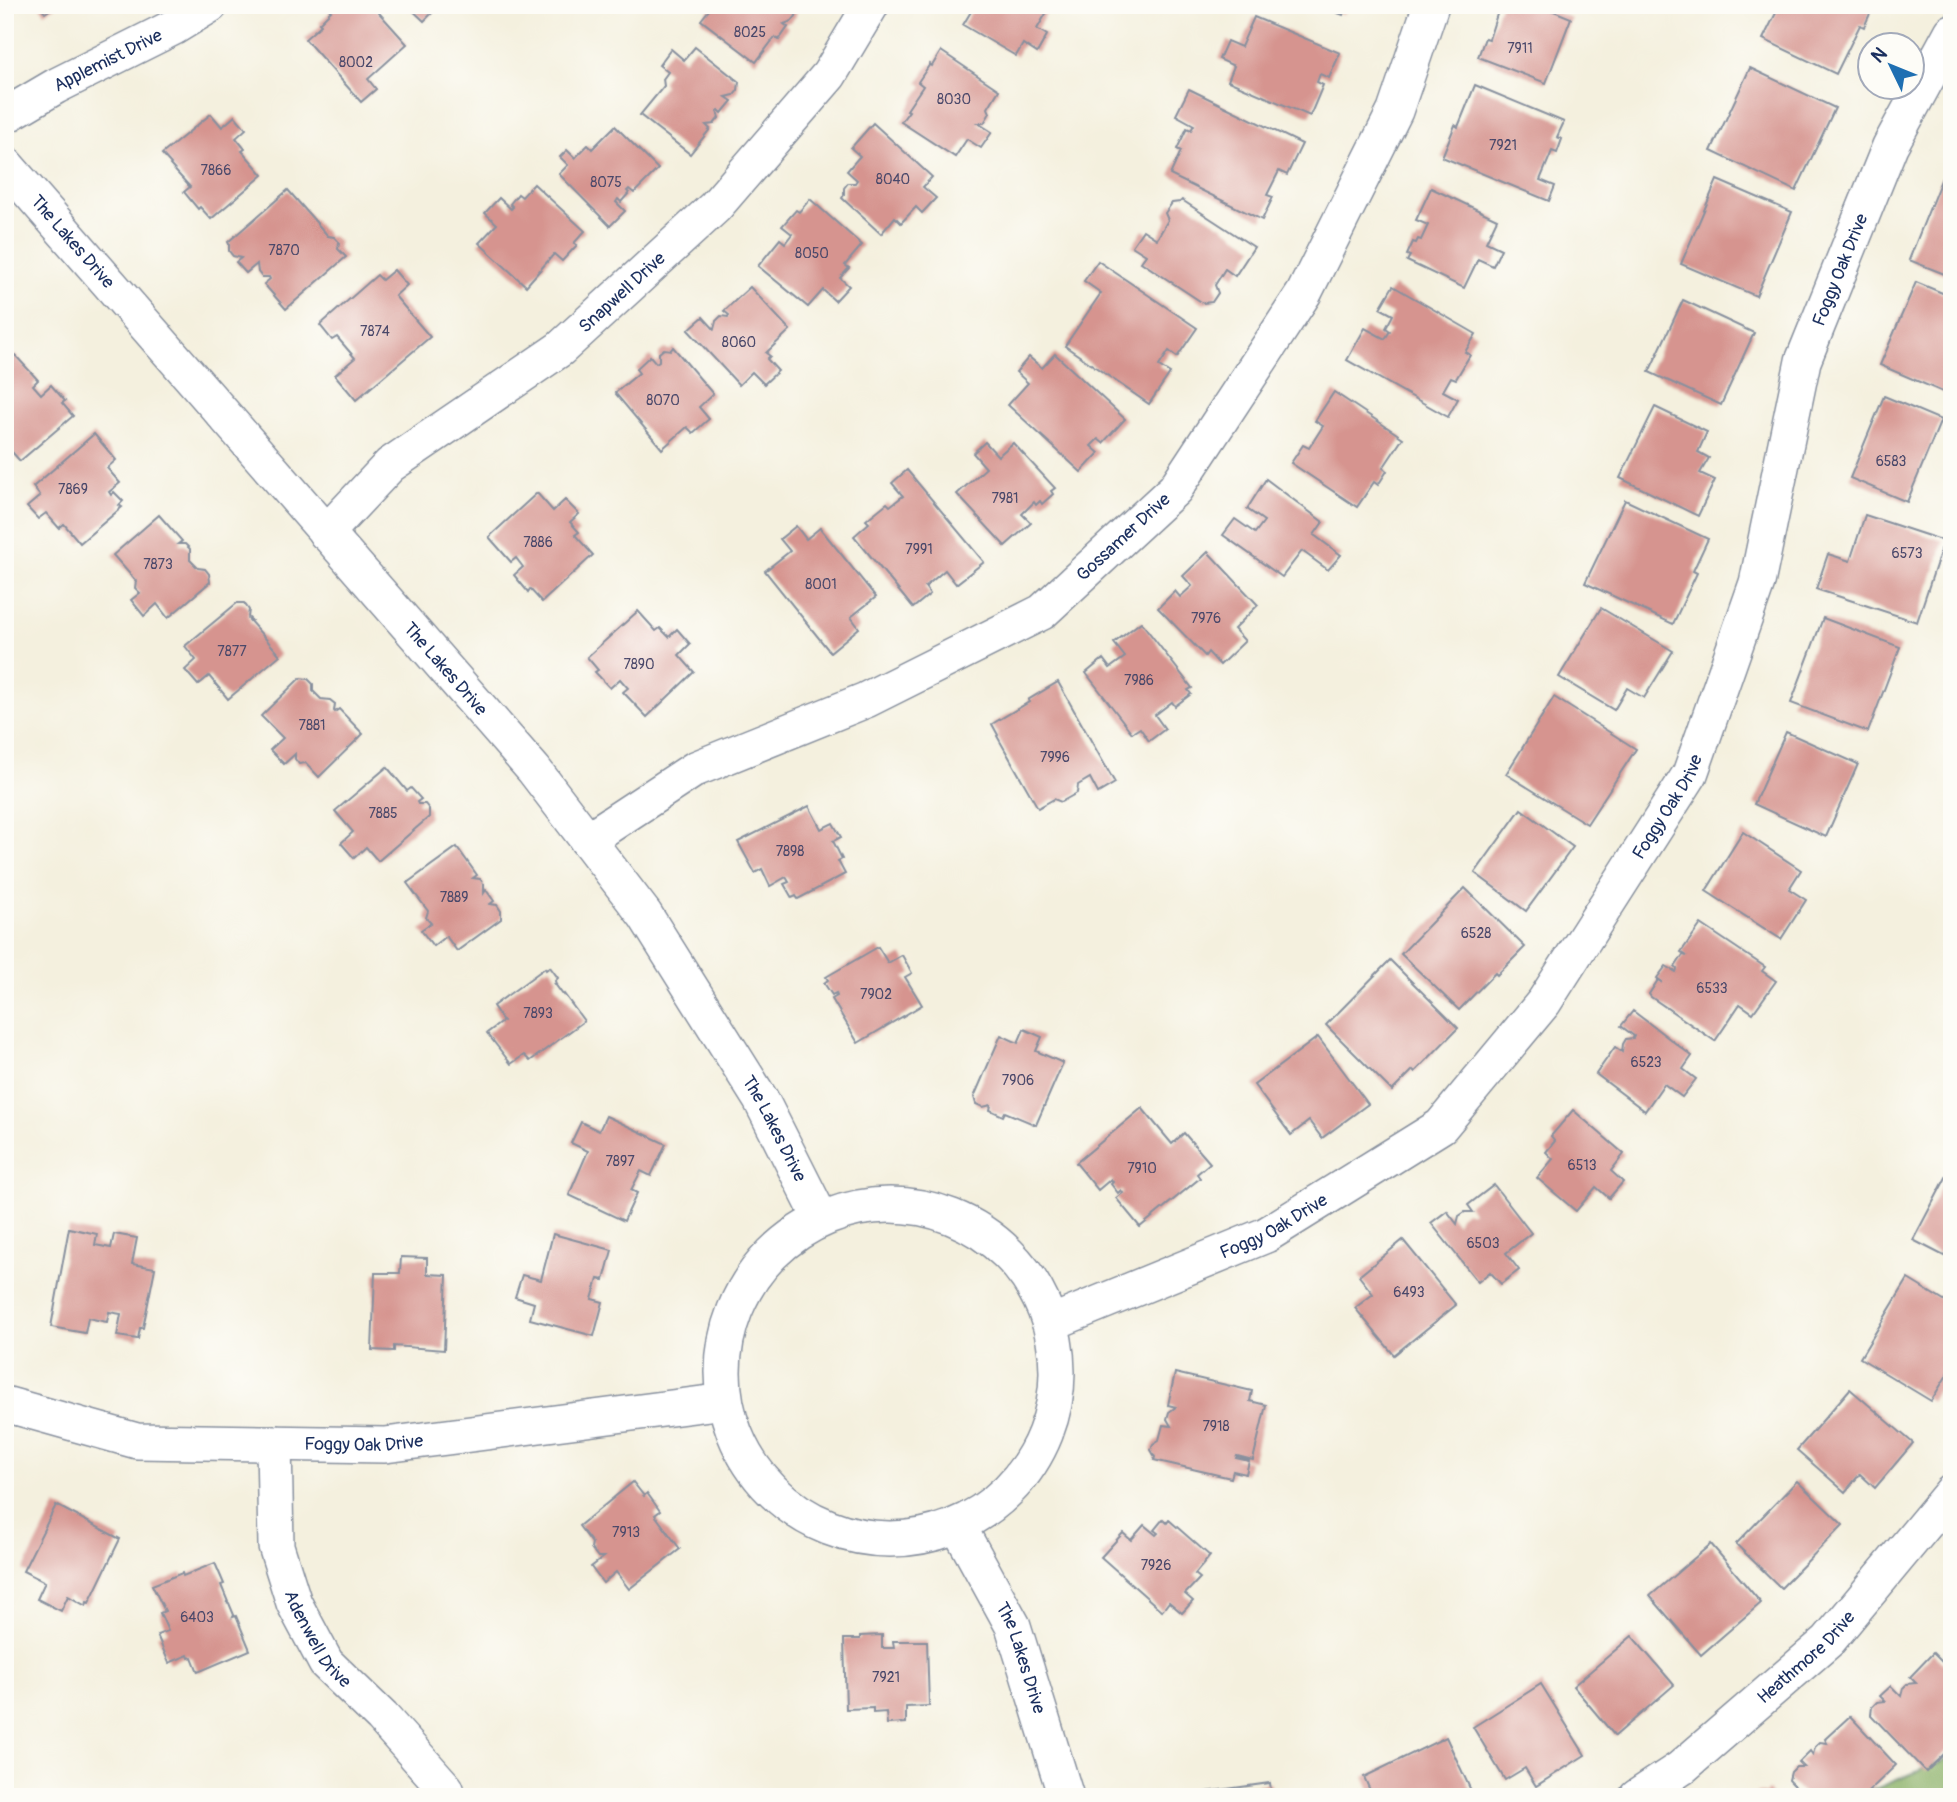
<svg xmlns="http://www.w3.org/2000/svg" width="1957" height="1802" viewBox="0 0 1957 1802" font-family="Pangolin,sans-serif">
<rect width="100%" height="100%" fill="#fdfcf7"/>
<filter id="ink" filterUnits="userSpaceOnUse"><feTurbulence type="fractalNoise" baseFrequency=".0143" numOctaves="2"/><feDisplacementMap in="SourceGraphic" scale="14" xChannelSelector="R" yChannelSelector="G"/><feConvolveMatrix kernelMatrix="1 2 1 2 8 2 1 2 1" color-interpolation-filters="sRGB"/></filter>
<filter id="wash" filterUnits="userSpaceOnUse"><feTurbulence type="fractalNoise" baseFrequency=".00686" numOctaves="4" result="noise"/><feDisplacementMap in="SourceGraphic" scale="28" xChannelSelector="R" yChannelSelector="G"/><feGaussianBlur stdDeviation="1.57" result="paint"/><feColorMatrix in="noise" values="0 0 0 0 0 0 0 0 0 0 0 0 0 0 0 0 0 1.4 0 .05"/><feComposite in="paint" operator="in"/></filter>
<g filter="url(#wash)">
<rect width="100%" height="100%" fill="#f4f0de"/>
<polygon fill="#8ab066" stroke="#527062" stroke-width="2" points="1952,1757 1952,1797 1856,1797"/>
<g id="blocks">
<g fill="#d6948f">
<polygon points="39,5 57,5 45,13"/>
<polygon points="331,5 372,5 407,44 368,79 376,89 361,102 305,39 321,25 319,23 331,11 328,8"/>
<polygon points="407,5 446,5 440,11 437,8 424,21"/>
<polygon points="713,5 794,5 797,8 796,16 792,21 784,24 788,27 779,40 775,37 756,62 701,20"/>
<polygon points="975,5 1051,5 1037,29 1047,35 1037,53 1023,44 1016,56 963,25"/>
<polygon points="1317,5 1346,5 1343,15"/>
<polygon points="1500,5 1539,5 1571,18 1546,83 1478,57 1485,38 1489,39"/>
<polygon points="1780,5 1874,5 1864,27 1860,25 1836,74 1763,39"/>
<polygon points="1254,17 1340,53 1329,78 1320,74 1317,82 1323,85 1310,116 1228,81 1234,66 1219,59 1227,41 1241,47"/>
<polygon points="695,47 739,82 738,90 734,95 726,97 732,101 722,113 719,110 717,111 719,118 714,124 706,125 710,129 690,154 640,115 664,86 663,79 668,72 659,65 671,49 684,60"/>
<polygon points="941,51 999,90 988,108 990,113 984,123 978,123 992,132 981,148 967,139 955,157 901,122 909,111 907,110 923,86 918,82 930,64 932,66"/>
<polygon points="1750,68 1835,108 1796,191 1711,151"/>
<polygon points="1475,85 1564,122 1557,137 1562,139 1557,153 1552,151 1540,180 1555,186 1549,201 1442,157 1455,125 1458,127"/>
<polygon points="1189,89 1302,144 1287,175 1279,171 1267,195 1273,197 1262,220 1170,175 1181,151 1177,149 1187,128 1191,130 1194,125 1176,115"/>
<polygon points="211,114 222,127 235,116 246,129 236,138 245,149 242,151 263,175 211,219 200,207 198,209 184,192 190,187 170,165 171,164 162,154"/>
<polygon points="873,123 932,177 923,187 936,198 922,213 916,207 901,223 895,217 881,234 842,198 844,195 844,188 848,183 855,183 857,180 847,171 860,156 851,148"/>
<polygon points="615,126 658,169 634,193 629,189 627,191 629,193 621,202 618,199 616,202 625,211 610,226 559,174 568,165 560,157 567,150 575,158 588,145 592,149"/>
<polygon points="1943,175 1952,178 1952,277 1909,260"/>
<polygon points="1717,180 1792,212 1756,296 1681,264"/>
<polygon points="534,184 585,231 574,243 577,245 562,261 554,254 526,286 479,243 497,224 485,213 499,198 511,209 513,207 510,204 518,194 522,197"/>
<polygon points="1431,188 1497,219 1486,242 1501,249 1493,266 1478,259 1464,288 1407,261 1410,256 1407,255 1413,242 1416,243 1418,239 1421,240 1428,225 1416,220"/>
<polygon points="288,190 328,236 334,237 339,242 338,249 346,257 286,309 264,284 270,279 269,277 262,277 258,272 257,264 246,273 236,262 241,258 233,256 229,251 229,244 228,242"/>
<polygon points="810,199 862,245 845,265 849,268 840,278 849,286 835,301 823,290 808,307 758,266 780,239 785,243 792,234 782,226 796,210 799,212"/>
<polygon points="1182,200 1254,247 1235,276 1225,269 1215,285 1218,293 1212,302 1203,303 1141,262 1146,255 1132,246 1143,230 1157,239 1168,220 1165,213 1172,203 1180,202"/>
<polygon points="1098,261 1197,328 1177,357 1169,351 1159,366 1170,373 1149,404 1065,346 1101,293 1084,281"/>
<polygon points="394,270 407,285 395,296 430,337 356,400 335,375 355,358 337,337 332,340 320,325 377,275 382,280"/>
<polygon points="1916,282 1952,297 1952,396 1880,365"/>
<polygon points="1393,286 1476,334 1465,352 1470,355 1456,379 1451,377 1443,391 1458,399 1448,417 1347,360 1365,328 1385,339 1390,331 1386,328 1393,315 1380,308"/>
<polygon points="750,287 790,330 766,353 770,356 767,359 778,371 764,384 752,372 739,385 688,330 703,317 714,329 716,321 721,316 728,317 729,315 724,311"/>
<polygon points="1683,300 1754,333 1721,405 1649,372"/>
<polygon points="673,347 713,394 699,407 709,419 693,433 687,427 662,449 615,393 639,373 636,369 650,356 656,363 659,361 659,353 664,349 671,350"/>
<polygon points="1055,354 1125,419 1103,443 1098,439 1091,446 1099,453 1081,472 1008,405 1028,383 1016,372 1029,357 1042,368"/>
<polygon points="15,355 38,380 33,385 41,394 51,385 65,401 62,403 73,416 20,461 5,444 5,363"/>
<polygon points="1334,392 1403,438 1383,468 1387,471 1378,485 1374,482 1357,507 1291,463 1303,445 1309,448 1323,426 1315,421"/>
<polygon points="1884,396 1941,420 1907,502 1850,478"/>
<polygon points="1655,407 1707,432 1698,452 1709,458 1700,473 1715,480 1698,516 1620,478"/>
<polygon points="94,434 116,460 107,468 120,483 109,492 111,495 114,492 123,501 119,505 122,507 80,543 64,524 59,528 46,513 38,519 27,507 40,496 33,487"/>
<polygon points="985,442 998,456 1013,443 1055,488 1051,491 1053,494 1042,504 1040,501 1036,505 1034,502 1022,514 1031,523 1005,546 957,494 986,468 973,453"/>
<polygon points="907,470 984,562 956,584 945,570 925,587 930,594 913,608 854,536 869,523 866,520 887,503 890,506 903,496 892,483"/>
<polygon points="1266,479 1323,522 1314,535 1341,555 1328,570 1302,551 1282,577 1223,535 1235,519 1255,533 1264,521 1247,509"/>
<polygon points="537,493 553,511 565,500 579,514 570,522 579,532 575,535 593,555 542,602 530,589 528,592 514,575 523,567 516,558 511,562 489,537"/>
<polygon points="1625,500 1708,539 1693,571 1697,573 1673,624 1585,583"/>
<polygon points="159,515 182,541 178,544 185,544 190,549 190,560 198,568 205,569 209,574 210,582 168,618 157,604 144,616 131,600 140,593 135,588 136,581 113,555"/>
<polygon points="1865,515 1944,541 1917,622 1816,589 1828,554 1850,561"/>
<polygon points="796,526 806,539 820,528 876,597 851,617 859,628 830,652 765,571 790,551 780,539"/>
<polygon points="1208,552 1258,605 1234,629 1245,641 1220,665 1208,652 1205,656 1158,608 1175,591 1180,597 1192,586 1183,576"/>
<polygon points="237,603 244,603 249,610 248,617 251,620 249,620 280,655 228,699 209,676 198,685 185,670 196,660 185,646"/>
<polygon points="1601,608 1673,651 1644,698 1627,688 1614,710 1559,677"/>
<polygon points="638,611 656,631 660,628 669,637 677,629 690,644 679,655 694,672 647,717 623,692 628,688 620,679 610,688 595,672 598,670 587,657"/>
<polygon points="1823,618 1900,647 1868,732 1791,703"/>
<polygon points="1141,622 1192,688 1188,690 1191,694 1175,706 1172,702 1155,715 1165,729 1149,741 1140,728 1132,733 1086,673 1103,659 1110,668 1125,657 1114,643"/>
<polygon points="300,678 308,679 313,684 313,691 321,699 330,700 335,704 334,711 335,712 339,709 363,734 319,777 306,763 299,764 295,759 295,754 284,764 270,750 283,738 261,716"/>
<polygon points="1058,682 1115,783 1098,793 1090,778 1078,785 1077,793 1061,802 1054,799 1038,808 997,736 998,735 992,724 1029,702 1028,700"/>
<polygon points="1554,697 1636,749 1587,824 1506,774"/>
<polygon points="1786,732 1858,764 1826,837 1754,804"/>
<polygon points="387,767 407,791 411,788 421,799 417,802 418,804 425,804 429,809 429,817 378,861 366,847 354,858 341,843 353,832 335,811"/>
<polygon points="809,806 821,829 833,823 841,837 833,841 842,859 838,861 845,874 798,899 796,896 792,898 784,884 789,882 786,877 770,886 762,869 755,873 738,842"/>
<polygon points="1521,809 1573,847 1526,911 1475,873"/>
<polygon points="1743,832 1801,870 1789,889 1806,900 1781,939 1706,891"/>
<polygon points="457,847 477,875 473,878 480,879 484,884 484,893 486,890 494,901 490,904 497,905 501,911 501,919 457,951 446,936 433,946 421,930 431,923 426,918 428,911 407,883"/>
<polygon points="1465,888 1525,947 1497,975 1495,973 1459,1010 1401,954"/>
<polygon points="1701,924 1765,967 1762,971 1776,981 1753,1013 1740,1004 1715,1041 1651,997 1649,994 1658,980 1661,982 1661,981 1657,978 1666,966 1676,972 1677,969 1675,967 1683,955 1687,956 1681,952"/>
<polygon points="878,947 888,963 902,955 912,973 905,977 922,1005 858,1043 832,999 837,996 836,993 832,995 824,983 828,980 826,977"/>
<polygon points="1390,960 1458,1028 1415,1072 1413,1070 1392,1091 1326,1025"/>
<polygon points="550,967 558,978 555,981 556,984 555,984 563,995 564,994 584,1021 530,1061 524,1055 511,1064 487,1033 503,1021 493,1006 545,968 546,970"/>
<polygon points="1633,1011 1692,1056 1683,1069 1696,1079 1682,1097 1664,1084 1645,1111 1596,1074 1615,1047 1622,1052 1623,1044 1626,1039 1633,1038 1634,1036 1621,1026"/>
<polygon points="1024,1029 1042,1037 1036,1051 1063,1063 1036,1125 1005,1112 1003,1116 990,1110 991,1105 983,1107 976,1104 974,1097 1001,1035 1018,1043"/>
<polygon points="1318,1037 1368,1104 1322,1138 1309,1121 1291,1135 1254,1085"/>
<polygon points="1142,1108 1172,1144 1184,1133 1210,1163 1197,1174 1200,1178 1140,1227 1116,1198 1123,1193 1121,1190 1118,1193 1111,1184 1113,1182 1111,1179 1098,1190 1076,1163"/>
<polygon points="1573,1110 1624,1154 1611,1171 1623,1182 1609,1198 1596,1187 1576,1211 1537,1178 1553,1159 1546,1152 1555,1141 1551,1136"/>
<polygon points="606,1116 666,1144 651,1176 641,1171 631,1190 637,1193 624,1221 569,1195 588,1151 571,1143 581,1122 599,1131"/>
<polygon points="1952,1166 1952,1260 1913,1240"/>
<polygon points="1494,1185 1531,1233 1506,1253 1519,1270 1501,1284 1490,1272 1478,1282 1431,1223 1447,1211 1457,1224 1459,1216 1465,1212 1473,1212 1468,1205"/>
<polygon points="69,1228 97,1234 95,1245 111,1248 114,1234 137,1238 132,1264 155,1268 143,1328 140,1328 138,1339 117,1336 121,1314 109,1312 107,1322 88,1318 85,1333 51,1327"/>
<polygon points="553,1234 612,1250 604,1280 598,1279 592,1299 603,1302 594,1336 530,1319 534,1303 515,1297 522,1275 541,1280"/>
<polygon points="1403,1240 1456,1305 1394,1355 1355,1308 1373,1294 1359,1276"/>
<polygon points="401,1257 427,1258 427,1274 447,1275 444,1350 394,1346 394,1351 372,1350 375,1273 400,1273"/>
<polygon points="1908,1279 1952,1306 1952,1367 1931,1401 1860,1358"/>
<polygon points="1175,1373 1252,1391 1250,1401 1266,1405 1253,1460 1237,1456 1236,1458 1249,1461 1246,1474 1233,1471 1231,1478 1154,1460 1155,1457 1151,1450 1153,1444 1159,1440 1163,1425 1171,1426 1167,1419 1169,1412 1176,1407 1168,1405"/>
<polygon points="1850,1389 1913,1443 1875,1488 1860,1474 1845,1492 1797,1450"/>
<polygon points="1797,1481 1843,1525 1781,1588 1736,1544"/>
<polygon points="633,1482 644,1496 647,1493 660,1511 655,1515 680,1549 629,1589 616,1572 603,1583 591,1567 604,1557 598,1557 591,1548 592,1543 579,1526"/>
<polygon points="56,1505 120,1539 89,1603 87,1602 86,1606 68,1596 61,1611 37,1599 45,1582 23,1571"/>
<polygon points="1163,1519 1167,1523 1169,1520 1210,1556 1195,1574 1200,1578 1185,1594 1193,1601 1182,1613 1169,1602 1162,1611 1101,1557 1123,1533 1131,1540 1144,1525 1156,1535 1158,1533 1154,1530"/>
<polygon points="1711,1544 1761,1603 1701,1655 1650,1596"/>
<polygon points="215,1563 224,1584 221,1585 228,1602 226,1602 229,1603 234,1615 233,1617 236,1616 250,1650 198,1672 192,1657 189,1658 188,1655 169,1663 157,1635 168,1631 160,1613 165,1611 152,1585 182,1573 183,1576"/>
<polygon points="882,1635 882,1648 894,1648 893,1641 927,1641 929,1706 906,1707 906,1723 887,1724 886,1712 873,1713 873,1708 846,1709 844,1639 860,1639 860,1636"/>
<polygon points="1632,1636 1674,1685 1615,1736 1573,1686"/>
<polygon points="1933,1653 1952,1672 1952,1746 1926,1772 1871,1715 1872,1707 1877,1702 1885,1701 1880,1696 1891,1686 1901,1696 1903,1688 1907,1684 1916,1683 1910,1677"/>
<polygon points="1541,1684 1585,1755 1536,1786 1525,1768 1505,1780 1473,1727"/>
<polygon points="1850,1716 1896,1765 1867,1793 1867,1797 1805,1797 1789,1780 1791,1772 1796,1767 1804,1767 1799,1762 1810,1751 1813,1755 1815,1747 1820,1742 1827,1743 1825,1739"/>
<polygon points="1446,1737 1474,1797 1373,1797 1364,1777"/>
<polygon points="1270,1783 1272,1797 1192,1797 1191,1794"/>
<polygon points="1768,1791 1772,1797 1752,1797 1758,1792 1765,1794"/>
</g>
</g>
</g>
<g filter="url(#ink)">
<use href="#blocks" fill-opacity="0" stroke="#88909e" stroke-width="2"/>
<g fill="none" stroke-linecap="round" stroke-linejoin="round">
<defs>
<g id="street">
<path id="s1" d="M5,116L56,86L174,27L210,5"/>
<path id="s2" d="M5,164L534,770L645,915L761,1100L821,1219"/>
<path id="s3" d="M326,533L390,465L560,349L715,207L829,75L871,5"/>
<path id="s4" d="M587,840L695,769L866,700L1042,612L1175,489L1304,293L1395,111L1431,5"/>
<circle cx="890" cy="1372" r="167"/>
<path id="s5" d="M1051,1323L1266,1235L1441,1126L1544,1002L1690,774L1757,583L1803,361L1890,146L1952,32"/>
<path id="s6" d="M5,1404L137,1441L385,1445L725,1401"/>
<path id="s7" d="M274,1443L276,1546L294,1603L326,1663L382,1717L446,1789L448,1797"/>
<path id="s8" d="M958,1526L1013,1626L1066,1797"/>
<path id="s9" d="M1637,1797L1681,1768L1828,1641L1952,1492"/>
</g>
</defs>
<use href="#street" stroke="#88909e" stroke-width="38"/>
<use href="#street" stroke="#fff" stroke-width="35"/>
</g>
</g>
<g text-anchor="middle" stroke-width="5" stroke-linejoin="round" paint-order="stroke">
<g font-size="14" fill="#4a486a">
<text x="750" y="37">8025</text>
<text x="1520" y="53">7911</text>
<text x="356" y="67">8002</text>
<text x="954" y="104">8030</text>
<text x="1503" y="150">7921</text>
<text x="216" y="175">7866</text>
<text x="893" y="184">8040</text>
<text x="606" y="187">8075</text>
<text x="284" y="255">7870</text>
<text x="812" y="258">8050</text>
<text x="375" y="336">7874</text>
<text x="739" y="347">8060</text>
<text x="663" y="405">8070</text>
<text x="1891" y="466">6583</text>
<text x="73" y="494">7869</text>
<text x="1005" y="503">7981</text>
<text x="538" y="547">7886</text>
<text x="919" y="554">7991</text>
<text x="1907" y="558">6573</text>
<text x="158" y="569">7873</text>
<text x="821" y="589">8001</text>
<text x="1206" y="623">7976</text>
<text x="232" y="656">7877</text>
<text x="639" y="669">7890</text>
<text x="1139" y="685">7986</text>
<text x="312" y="730">7881</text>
<text x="1055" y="762">7996</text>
<text x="383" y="818">7885</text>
<text x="790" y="856">7898</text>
<text x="454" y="902">7889</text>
<text x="1476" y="938">6528</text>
<text x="1712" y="993">6533</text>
<text x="876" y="999">7902</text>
<text x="538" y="1018">7893</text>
<text x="1646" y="1067">6523</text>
<text x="1018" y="1085">7906</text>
<text x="620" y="1166">7897</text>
<text x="1582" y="1170">6513</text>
<text x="1142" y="1173">7910</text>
<text x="1483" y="1248">6503</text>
<text x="1409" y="1297">6493</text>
<text x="1216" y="1431">7918</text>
<text x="626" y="1537">7913</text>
<text x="1156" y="1570">7926</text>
<text x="197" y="1622">6403</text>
<text x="886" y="1682">7921</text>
</g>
<g font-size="18" fill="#1b2f5e" stroke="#fdfcf7">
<text dy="6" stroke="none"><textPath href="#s1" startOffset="117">Applemist Drive</textPath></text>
<text dy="6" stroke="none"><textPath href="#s2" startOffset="103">The Lakes Drive</textPath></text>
<text dy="6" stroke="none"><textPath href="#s5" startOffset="1398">Foggy Oak Drive</textPath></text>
<text dy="6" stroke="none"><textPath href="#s3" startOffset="383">Snapwell Drive</textPath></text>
<text dy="6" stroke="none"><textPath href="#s4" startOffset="621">Gossamer Drive</textPath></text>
<text dy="6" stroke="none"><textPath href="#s2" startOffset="670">The Lakes Drive</textPath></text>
<text dy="6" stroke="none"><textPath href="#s5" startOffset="831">Foggy Oak Drive</textPath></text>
<text dy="6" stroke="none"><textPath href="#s2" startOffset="1237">The Lakes Drive</textPath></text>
<text dy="6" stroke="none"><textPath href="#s5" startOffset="243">Foggy Oak Drive</textPath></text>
<text dy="6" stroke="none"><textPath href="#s6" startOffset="364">Foggy Oak Drive</textPath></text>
<text dy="6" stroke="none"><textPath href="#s7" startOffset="206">Adenwell Drive</textPath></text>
<text dy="6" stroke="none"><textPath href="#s9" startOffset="220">Heathmore Drive</textPath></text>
<text dy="6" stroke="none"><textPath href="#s8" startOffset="147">The Lakes Drive</textPath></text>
</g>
</g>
<rect width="1957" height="1802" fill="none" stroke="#fdfcf7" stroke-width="28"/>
<g transform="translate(1891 66) rotate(313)"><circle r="33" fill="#fdfcf7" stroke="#a3aaba" stroke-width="2"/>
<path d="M0-5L12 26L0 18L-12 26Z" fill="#1f6fb2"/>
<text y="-10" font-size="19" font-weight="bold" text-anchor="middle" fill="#1b2f5e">N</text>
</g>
</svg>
